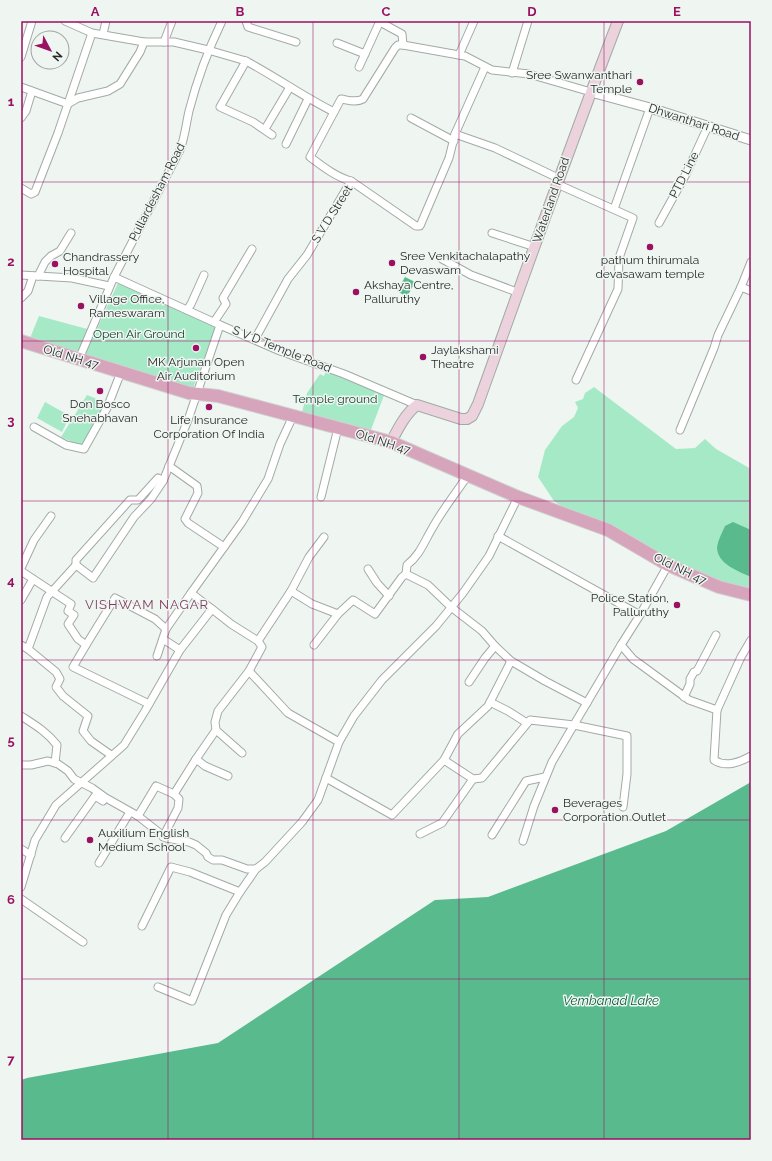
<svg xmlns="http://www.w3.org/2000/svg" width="772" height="1161" viewBox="0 0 772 1161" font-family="Raleway,sans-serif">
<rect width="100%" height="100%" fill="#eff6f2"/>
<g fill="#a6e9c7">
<polygon points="119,281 216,326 192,391 83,359"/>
<polygon points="39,316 91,330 79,358 28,343"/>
<polygon points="327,369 386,390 369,435 301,416 307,393 320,374 324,376"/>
<polygon points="594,387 676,449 695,448 705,439 716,449 751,469 751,593 712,582 579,518 554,501 538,477 545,450 562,426 574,417 578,408 575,402 583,399 585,393"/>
<polygon points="87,395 107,403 83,447 61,437"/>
<polygon points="45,402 70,416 62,432 37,418"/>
</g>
<g fill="#58ba8d">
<polygon points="405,277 415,282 407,297 397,291"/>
<path d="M733,522L751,530V577C738,571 717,564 717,547C718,540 722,533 725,526Z"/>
<polygon points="751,782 751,1140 21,1140 21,1080 27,1078 218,1043 435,900 488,897 666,831"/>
</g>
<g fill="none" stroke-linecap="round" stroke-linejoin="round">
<defs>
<g id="minor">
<polyline points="65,21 92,33 144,42"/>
<polyline points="246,21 248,27 296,42"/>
<polyline points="474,21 459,55 465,56 492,70 529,74 591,92"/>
<polyline points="380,22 402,34 403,45"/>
<polyline points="103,34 106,21"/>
<polyline points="164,42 172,21"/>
<polyline points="337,43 365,54"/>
<path d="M459,55L403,45H398L395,48L363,99C356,103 348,100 341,99L310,157C322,166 336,177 351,181L416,226H420L449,158L455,134L485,67"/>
<polyline points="21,57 32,21"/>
<path d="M246,61C276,77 304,97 334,112"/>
<polyline points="359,67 380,21"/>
<polyline points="512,73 528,21"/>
<polyline points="21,87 68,104 78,98 108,91 120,84 140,52 144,42 174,42 208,50 246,61 220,107 253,122 272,135"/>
<polyline points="21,118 26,111 32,91"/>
<polyline points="411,118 454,141"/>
<polyline points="265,129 290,87"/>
<polyline points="455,134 495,148 558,178"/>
<polyline points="286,144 308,99"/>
<polyline points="557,184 633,218 619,258 618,289 576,380"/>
<polyline points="21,188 31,194 35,192 58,133 92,33"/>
<polyline points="614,209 650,108"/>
<polyline points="659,223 686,174 708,126"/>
<polyline points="492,233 535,247"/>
<polyline points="442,259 471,275 517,292"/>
<polyline points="21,275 72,278 109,286"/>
<polyline points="38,276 45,262 51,256 60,251 71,233"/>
<polyline points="741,287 751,291"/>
<polyline points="21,298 28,291 33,276"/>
<polyline points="187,310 191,304 204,275"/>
<polyline points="214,322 226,304 223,298 252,249"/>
<polyline points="220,325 280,351 344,374 417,405"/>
<polyline points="255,339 288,279 307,255 351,181"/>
<path d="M79,359L114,277L180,150C185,137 186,124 189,111C197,80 208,50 222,21"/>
<polyline points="34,427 66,445 84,449 107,408 121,372"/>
<polyline points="680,430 714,348 718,335 741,287 751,262"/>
<polyline points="169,466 197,486 198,493 185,519 188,523 224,547"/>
<polyline points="321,497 338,428"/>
<polyline points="498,536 640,615"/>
<polyline points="76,565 76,560 130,500 138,500 158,478 163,481"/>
<polyline points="21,568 34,540 51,516"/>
<polyline points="368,569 377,583 389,596"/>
<polyline points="21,571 33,579"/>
<path d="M406,574L407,565C420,555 424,542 433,527C443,509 456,493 468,475"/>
<polyline points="291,591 312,604 338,614 353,600 375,614 402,577 406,574 428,585 451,607 482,631 495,646 511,661 545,681 587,703"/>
<polyline points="21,600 33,579 71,604 68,611 74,615 68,624 78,639 86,645 73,667 149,704"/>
<polyline points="212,609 231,624 258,641"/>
<polyline points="163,639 180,650"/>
<polyline points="21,645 28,649 47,597 76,565 93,578 134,517 151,499 163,481 188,420 220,325 114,277"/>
<polyline points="86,645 115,598 155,619 166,629"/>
<polyline points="314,645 338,614"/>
<polyline points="621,645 633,659 689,700 717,710 741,657 751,640"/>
<polyline points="28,649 56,672 60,679 56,687 63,696 88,716 83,731 91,741 111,755"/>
<polyline points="157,656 166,629 191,593"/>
<polyline points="249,671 288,713 339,742"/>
<polyline points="469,682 485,658 495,646"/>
<polyline points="684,697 690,684 690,679 694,672 697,671 716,635"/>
<polyline points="490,702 508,711 527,723"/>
<path d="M717,710L714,760C726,768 740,762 751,756"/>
<path d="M21,716C35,725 47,732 57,745L55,763"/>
<polyline points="216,730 242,753"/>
<polyline points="196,759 205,766 228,776"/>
<polyline points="444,760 473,779 482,778 530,720 574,725 627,736 627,774 623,807"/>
<polyline points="21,765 31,765 48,761 58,764 68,771 74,779 92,788 106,798 138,816 166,838 189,842 196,845 206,853 208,857 213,860 222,860 247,869 256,869 265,862 302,822 318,800 339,742 354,716 382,680 436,626 463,593 489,556 518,497"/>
<polyline points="326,778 392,815 444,760 458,734 488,706 511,661"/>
<polyline points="174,794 196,759 216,730 215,722 218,711 249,671 262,647 258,641 291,591 309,557 324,537"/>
<polyline points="138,816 156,786 174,794 179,799 178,808 163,837"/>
<polyline points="420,834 442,823 473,779"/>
<polyline points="492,835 526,781 545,777"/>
<polyline points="65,838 95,796 103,801"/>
<polyline points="523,841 534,806 552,762 621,645 640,615 668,565"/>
<polyline points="21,849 31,855"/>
<polyline points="99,863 130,812"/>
<polyline points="21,887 35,840 56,805 124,745 145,711 180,650 212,609 191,593 242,522 268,479 280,444 293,416"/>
<polyline points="21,899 83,942"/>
<polyline points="142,926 171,867 190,872 240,892"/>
<polyline points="158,987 192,1001 226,915 240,892 256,869"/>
</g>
<polyline id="tertiary" points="591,92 650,108 751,140"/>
<path id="secondary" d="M391,442C398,429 405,414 417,405L461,419H467L472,416L478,404C524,276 569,148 618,21"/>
<polyline id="primary" points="21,341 189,393 218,396 391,442 518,497 608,530 668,565 719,587 751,595"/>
</defs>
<use href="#minor" stroke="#a3aaa6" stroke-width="9"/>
<use href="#tertiary" stroke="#a3aaa6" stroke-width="11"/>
<use href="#secondary" stroke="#a3aaa6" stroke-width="12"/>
<use href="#primary" stroke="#d0d0d0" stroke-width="14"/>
<use href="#minor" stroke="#fff" stroke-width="7"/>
<use href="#tertiary" stroke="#fff" stroke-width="9"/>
<use href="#secondary" stroke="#ebd2dd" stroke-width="10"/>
<use href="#primary" stroke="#d6a4bb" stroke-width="12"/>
</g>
<path fill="none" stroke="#9b1162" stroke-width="1" stroke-opacity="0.55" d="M168,21V1140M313,21V1140M459,21V1140M604,21V1140M21,182H751M21,341H751M21,501H751M21,660H751M21,820H751M21,979H751"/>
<g fill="#9b1162" stroke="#eff6f2" stroke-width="1.5">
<circle cx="640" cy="82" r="4"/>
<circle cx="650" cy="247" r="4"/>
<circle cx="392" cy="263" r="4"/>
<circle cx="55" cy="264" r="4"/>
<circle cx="356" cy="292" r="4"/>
<circle cx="81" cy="306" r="4"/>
<circle cx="196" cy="348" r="4"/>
<circle cx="423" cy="357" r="4"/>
<circle cx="100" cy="391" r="4"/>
<circle cx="209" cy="407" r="4"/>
<circle cx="677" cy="605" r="4"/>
<circle cx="555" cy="810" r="4"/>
<circle cx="90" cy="840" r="4"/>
</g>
<g text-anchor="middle" stroke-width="3" stroke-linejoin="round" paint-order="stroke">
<g font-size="12" fill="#282b2a" stroke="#eff6f2" text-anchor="start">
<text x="632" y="79" text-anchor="end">Sree Swanwanthari<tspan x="632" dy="14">Temple</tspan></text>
<text x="400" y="260">Sree Venkitachalapathy<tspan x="400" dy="14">Devaswam</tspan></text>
<text x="63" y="261">Chandrassery<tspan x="63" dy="14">Hospital</tspan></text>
<text x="650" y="264" text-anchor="middle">pathum thirumala<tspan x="650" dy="14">devasawam temple</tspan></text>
<text x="364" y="289">Akshaya Centre,<tspan x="364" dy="14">Palluruthy</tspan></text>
<text x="89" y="303">Village Office,<tspan x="89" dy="14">Rameswaram</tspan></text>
<text x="431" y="354">Jaylakshami<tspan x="431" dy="14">Theatre</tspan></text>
<text x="196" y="366" text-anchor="middle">MK Arjunan Open<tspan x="196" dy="14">Air Auditorium</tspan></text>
<text x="100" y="408" text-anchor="middle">Don Bosco<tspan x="100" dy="14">Snehabhavan</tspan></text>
<text x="209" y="424" text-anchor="middle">Life Insurance<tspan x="209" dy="14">Corporation Of India</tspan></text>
<text x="669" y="602" text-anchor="end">Police Station,<tspan x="669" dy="14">Palluruthy</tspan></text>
<text x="563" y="807">Beverages<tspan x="563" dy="14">Corporation Outlet</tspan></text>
<text x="98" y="837">Auxilium English<tspan x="98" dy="14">Medium School</tspan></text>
</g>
<g font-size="12" fill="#282b2a" stroke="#eff6f2">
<text transform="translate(694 122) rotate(18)" y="4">Dhwanthari Road</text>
<text transform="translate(684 175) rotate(-63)" y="4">PTD Line</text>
<text transform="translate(157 192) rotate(-63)" y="4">Pullardesham Road</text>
<text transform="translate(551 200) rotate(-71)" y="4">Waterland Road</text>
<text transform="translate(332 214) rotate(-58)" y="4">S V D Street</text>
<text transform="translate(282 349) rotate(22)" y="4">S V D Temple Road</text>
<text transform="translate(71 357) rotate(17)" y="4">Old NH 47</text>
<text transform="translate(383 442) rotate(18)" y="4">Old NH 47</text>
<text transform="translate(680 569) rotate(26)" y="4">Old NH 47</text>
</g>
<g font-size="12" fill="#16402d" stroke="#eff6f2">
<text x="139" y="338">Open Air Ground</text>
<text x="335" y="403">Temple ground</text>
</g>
<g font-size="13" letter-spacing="1" fill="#7e3b5b" stroke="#eff6f2">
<text x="147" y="609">VISHWAM NAGAR</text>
</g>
<g font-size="13" font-style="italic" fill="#0e5b3d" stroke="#eff6f2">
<text x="611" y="1005">Vembanad Lake</text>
</g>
</g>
<rect width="772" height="1161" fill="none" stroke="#eff6f2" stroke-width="44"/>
<g transform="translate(50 50) rotate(131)"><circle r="19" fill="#eff6f2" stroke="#9fa5a2"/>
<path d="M0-3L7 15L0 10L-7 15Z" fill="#9b1162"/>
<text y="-6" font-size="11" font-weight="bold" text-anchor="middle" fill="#282b2a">N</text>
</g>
<rect x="22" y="22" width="728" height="1117" fill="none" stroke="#9b1162" stroke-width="1.5"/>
<g font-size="13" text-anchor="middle" font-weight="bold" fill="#9b1162">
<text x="95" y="16">A</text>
<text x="240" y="16">B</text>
<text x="386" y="16">C</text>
<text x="532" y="16">D</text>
<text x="677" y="16">E</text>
<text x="11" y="106">1</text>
<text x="11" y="266">2</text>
<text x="11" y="425">3</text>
<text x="11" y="585">4</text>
<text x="11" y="745">5</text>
<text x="11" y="904">6</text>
<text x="11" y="1064">7</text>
</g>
</svg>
